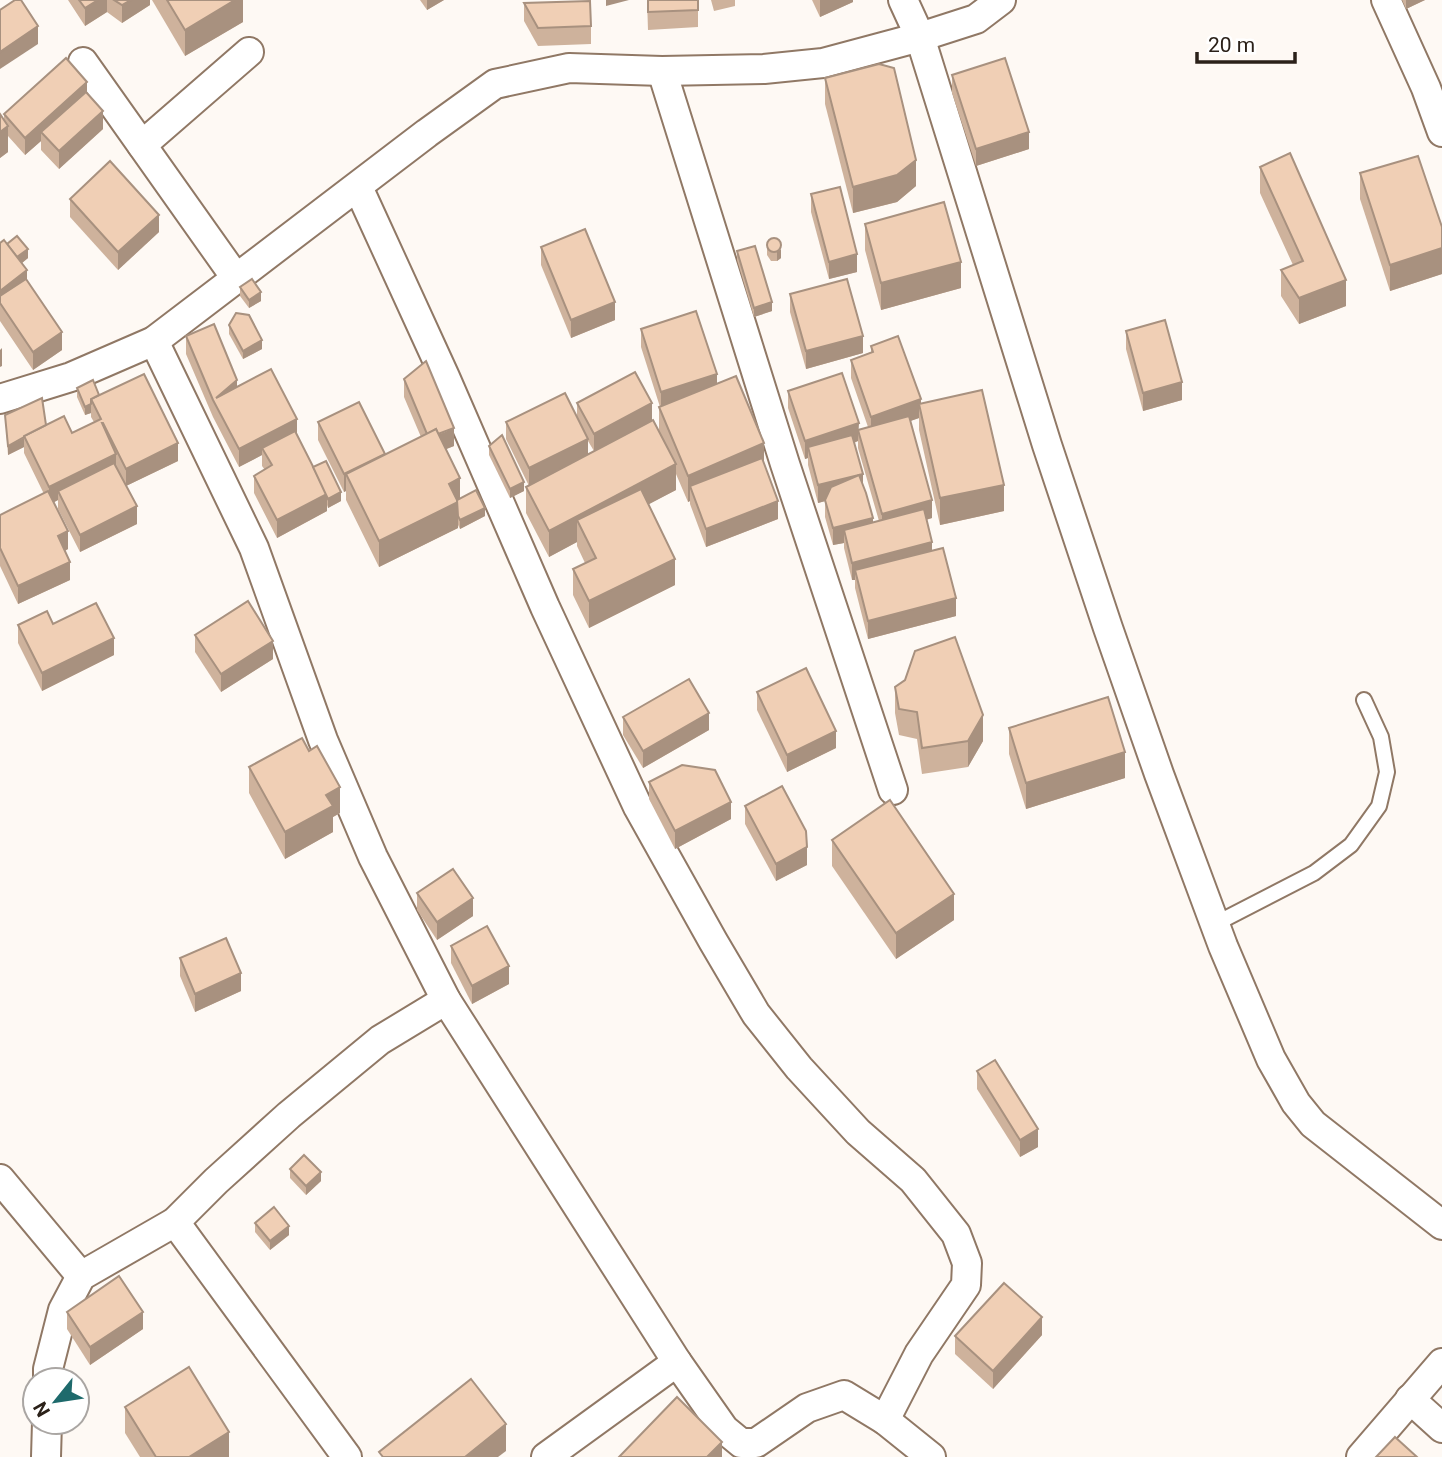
<svg xmlns="http://www.w3.org/2000/svg" width="1442" height="1457" viewBox="0 0 1442 1457" font-family="Roboto,sans-serif">
<rect width="100%" height="100%" fill="#fef9f4"/>
<g fill="none" stroke-linecap="round" stroke-linejoin="round">
<defs>
<polyline id="lane" points="1215,924 1314,873 1351,845 1379,806 1387,772 1381,737 1364,700"/>
<g id="street">
<polyline points="903,0 920,37 1047,445 1108,628 1159,774 1223,946 1271,1059 1296,1103 1313,1124 1442,1225"/>
<polyline points="1386,0 1426,88 1442,132"/>
<polyline points="83,62 236,278"/>
<polyline points="662,71 785,464 893,790"/>
<polyline points="142,145 249,52"/>
<polyline points="358,187 445,377 545,607 638,807 713,941 756,1014 799,1068 858,1132 913,1180 956,1234 967,1263 966,1285 919,1354 885,1420"/>
<polyline points="154,341 254,548 323,740 373,857 446,1000 677,1362 546,1457"/>
<polyline points="0,399 71,377 154,341 427,133 495,84 569,68 662,71 764,69 823,63 920,37 976,19 1001,0"/>
<polyline points="0,1179 81,1276"/>
<polyline points="175,1222 347,1457"/>
<polyline points="677,1362 724,1429 741,1443 756,1443 807,1408 844,1395 885,1420 931,1457"/>
<polyline points="48,1380 48,1369 63,1310 81,1276 175,1222 216,1181 289,1115 380,1040 446,1000"/>
<polyline points="1410,1399 1442,1428"/>
<polyline points="46,1457 47,1422"/>
<polyline points="1361,1457 1442,1363"/>
</g>
</defs>
<use href="#lane" stroke="#907865" stroke-width="18"/>
<use href="#street" stroke="#907865" stroke-width="32"/>
<use href="#lane" stroke="#fff" stroke-width="14"/>
<use href="#street" stroke="#fff" stroke-width="28"/>
</g>
<g fill="#ceb29c" fill-rule="evenodd">
<polygon points="68,0 150,0 150,5 122,23 107,12 85,26"/>
<polygon points="152,0 243,0 243,22 185,56"/>
<polygon points="420,0 444,0 427,10"/>
<polygon points="647,0 698,0 698,27 648,30"/>
<polygon points="711,0 735,0 735,6 714,11"/>
<polygon points="812,0 853,0 853,2 820,17"/>
<polygon points="1402,0 1425,0 1406,9"/>
<polygon points="524,3 591,26 591,44 538,46 524,21"/>
<polygon points="952,75 1029,149 976,166 952,93"/>
<polygon points="825,78 916,186 897,202 853,213 825,104"/>
<polygon points="87,94 103,129 59,169 41,150 41,141 25,155 8,136 8,152 0,158 0,114 4,120 4,114"/>
<polygon points="1260,167 1346,306 1299,324 1281,296 1281,270 1293,265 1260,193"/>
<polygon points="1360,173 1442,227 1442,274 1390,291 1360,199"/>
<polygon points="811,194 857,272 829,279 811,212"/>
<polygon points="70,199 159,232 118,270 70,217"/>
<polygon points="865,224 961,288 881,310 865,250"/>
<polygon points="772,239 781,258 777,261 771,261 767,255 767,246"/>
<polygon points="0,243 7,244 28,258 22,263 27,280 62,350 33,370 0,321"/>
<polygon points="541,247 615,320 571,338 541,265"/>
<polygon points="737,251 772,311 754,317 737,260"/>
<polygon points="240,287 261,301 249,308 240,296"/>
<polygon points="790,294 863,353 806,369 790,312"/>
<polygon points="229,325 262,349 243,359 229,334"/>
<path d="M641,329L717,383L764,465L778,519L706,547L690,504V501L688,502L676,474V490L648,504L675,585L589,628L573,595V569L585,563L577,546V542L549,557L526,513V487L529,486L506,439V422L577,418V403L652,421L659,432V407H660L641,347ZM588,441L594,451L588,454Z"/>
<polygon points="1126,331 1182,400 1143,411 1126,349"/>
<polygon points="186,336 237,387 297,436 313,467 341,501 328,508 327,505 327,511 277,538 254,493 254,476 265,470 262,466 262,455 239,467 213,417 186,354"/>
<path d="M871,346L921,403L1004,511L940,525L919,430V418L910,421L932,518L926,520L932,551L956,616L868,639L855,588V580H852L844,548V543L833,545L825,517V501L818,503L808,465V458L805,459L788,408V391L859,430L868,427L851,378V360L871,352ZM858,441V448L879,521L873,523L863,485L854,443Z"/>
<polygon points="404,379 454,446 446,449 460,499 485,516 460,529 458,525 458,528 379,567 346,500 346,491 344,492 318,440 318,422 385,455 421,437 404,397"/>
<polygon points="77,388 99,395 178,461 126,486 137,524 80,552 58,509 58,500 54,502 68,549 65,551 70,580 18,604 0,566 0,515 44,494 24,453 24,447 8,455 5,415 46,425 72,433 94,422 91,417 91,413 85,415 77,397"/>
<polygon points="489,446 524,491 510,498 489,455"/>
<polygon points="53,624 114,655 42,691 18,643 18,625"/>
<polygon points="195,635 273,659 221,692 195,652"/>
<polygon points="895,687 983,741 968,767 922,774 917,739 899,735 895,713"/>
<polygon points="757,692 836,748 787,772 757,710"/>
<polygon points="623,717 709,730 643,768 623,735"/>
<polygon points="1009,728 1125,778 1026,809 1009,754"/>
<polygon points="309,751 340,813 333,817 333,832 285,859 249,793 249,767"/>
<polygon points="649,782 731,819 675,849 649,799"/>
<polygon points="745,806 807,865 776,881 745,824"/>
<polygon points="832,840 954,920 896,959 832,866"/>
<polygon points="417,893 473,916 437,940 417,910"/>
<polygon points="451,946 509,984 472,1004 451,963"/>
<polygon points="180,958 241,991 195,1012 180,976"/>
<polygon points="977,1071 1038,1147 1020,1157 977,1089"/>
<polygon points="290,1169 321,1181 306,1195 290,1178"/>
<polygon points="255,1223 289,1235 270,1250 255,1232"/>
<polygon points="67,1312 143,1329 90,1365 67,1329"/>
<polygon points="1042,1335 993,1389 955,1354 955,1336"/>
<polygon points="125,1407 229,1457 140,1457 125,1433"/>
</g>
<g fill="#a8917f">
<polygon points="98,0 107,0 107,12 85,26 85,8"/>
<polygon points="131,0 150,0 150,5 122,23 122,5"/>
<polygon points="235,0 243,0 243,22 185,56 185,30"/>
<polygon points="427,0 444,0 427,10"/>
<polygon points="606,0 629,0 606,6"/>
<polygon points="820,0 853,0 853,2 820,17"/>
<polygon points="1406,0 1425,0 1406,9"/>
<polygon points="38,26 38,44 0,69 0,52"/>
<polygon points="87,82 87,100 41,132 41,141 25,155 25,138"/>
<polygon points="103,111 103,129 59,169 59,151"/>
<polygon points="8,126 8,152 0,158 0,132"/>
<polygon points="1029,132 1029,149 976,166 976,149"/>
<polygon points="916,160 916,186 897,202 853,213 853,187"/>
<polygon points="159,215 159,232 118,270 118,252"/>
<polygon points="1442,248 1442,274 1390,291 1390,265"/>
<polygon points="28,249 28,258 17,267 17,258"/>
<polygon points="781,249 781,258 777,261 777,252"/>
<polygon points="857,254 857,272 829,279 829,262"/>
<polygon points="961,262 961,288 881,310 881,283"/>
<polygon points="27,270 27,288 0,303 0,291"/>
<polygon points="1346,280 1346,306 1299,324 1299,298"/>
<polygon points="261,292 261,301 249,308 249,300"/>
<polygon points="615,302 615,320 571,338 571,320"/>
<polygon points="772,302 772,311 754,317 754,308"/>
<polygon points="62,332 62,350 33,370 33,352"/>
<polygon points="863,336 863,353 806,369 806,351"/>
<polygon points="262,340 262,349 243,359 243,351"/>
<polygon points="2,348 2,366 0,367 0,350"/>
<polygon points="717,374 717,391 661,409 661,392"/>
<polygon points="237,380 237,398 216,398"/>
<polygon points="1182,382 1182,400 1143,411 1143,393"/>
<polygon points="921,399 921,410 919,404 919,418 871,435 871,417"/>
<polygon points="652,403 652,421 594,452 594,434"/>
<polygon points="91,404 91,413 85,415 85,407"/>
<polygon points="297,419 297,437 262,448 262,455 239,467 239,449"/>
<polygon points="859,423 858,441 811,457 808,447 808,458 805,459 805,441"/>
<polygon points="454,428 454,446 429,456 429,439"/>
<polygon points="24,438 24,447 8,455 8,446"/>
<polygon points="588,439 588,457 529,486 529,468"/>
<polygon points="178,443 178,461 126,486 126,469"/>
<polygon points="764,443 764,470 690,486 690,501 688,502 688,476"/>
<polygon points="116,454 116,471 58,491 58,500 49,505 49,487"/>
<polygon points="385,454 346,474 346,491 344,492 344,474"/>
<polygon points="676,464 676,490 585,538 577,520 577,542 549,557 549,531"/>
<polygon points="863,474 863,491 818,503 818,485"/>
<polygon points="460,478 460,504 458,505 458,528 379,567 379,541 449,484"/>
<polygon points="524,482 524,491 510,498 510,489"/>
<polygon points="1004,485 1004,511 940,525 940,498"/>
<polygon points="341,492 341,501 328,508 328,499"/>
<polygon points="327,494 327,511 277,538 277,520"/>
<polygon points="932,500 932,518 882,532 882,514"/>
<polygon points="778,501 778,519 706,547 706,529"/>
<polygon points="137,506 137,524 80,552 80,535"/>
<polygon points="485,508 485,516 460,529 460,520"/>
<polygon points="873,518 873,536 844,530 844,543 833,545 833,528"/>
<polygon points="68,531 68,549 58,554 58,536"/>
<polygon points="932,542 932,560 855,570 855,580 852,580 852,563"/>
<polygon points="675,559 675,585 589,628 589,601"/>
<polygon points="70,562 70,580 18,604 18,586"/>
<polygon points="956,598 956,616 868,639 868,621"/>
<polygon points="114,638 114,655 42,691 42,673"/>
<polygon points="273,641 273,659 221,692 221,674"/>
<polygon points="709,713 709,730 643,768 643,751"/>
<polygon points="983,715 983,741 968,767 968,741"/>
<polygon points="836,731 836,748 787,772 787,755"/>
<polygon points="1125,752 1125,778 1026,809 1026,783"/>
<polygon points="340,787 340,813 333,817 333,832 285,859 285,832 326,795"/>
<polygon points="731,802 731,819 675,849 675,831"/>
<polygon points="807,847 807,865 776,881 776,864"/>
<polygon points="954,894 954,920 896,959 896,933"/>
<polygon points="473,898 473,916 437,940 437,922"/>
<polygon points="509,966 509,984 472,1004 472,986"/>
<polygon points="241,973 241,991 195,1012 195,994"/>
<polygon points="1038,1129 1038,1147 1020,1157 1020,1140"/>
<polygon points="321,1172 321,1181 306,1195 306,1186"/>
<polygon points="289,1226 289,1235 270,1250 270,1241"/>
<polygon points="143,1312 143,1329 90,1365 90,1347"/>
<polygon points="1042,1317 1042,1335 993,1389 993,1371"/>
<polygon points="506,1424 506,1451 498,1457 465,1457"/>
<polygon points="229,1432 229,1457 189,1457"/>
<polygon points="722,1442 722,1457 707,1457"/>
</g>
<g fill="#f0cfb5" stroke="#a8917f" stroke-width="2">
<polygon points="15,0 21,0 38,26 0,52 0,10"/>
<polygon points="79,0 98,0 85,8"/>
<polygon points="114,0 131,0 122,5"/>
<polygon points="167,0 235,0 185,30"/>
<polygon points="648,0 698,0 698,10 648,12"/>
<polygon points="590,1 591,26 538,28 524,3"/>
<polygon points="66,58 87,82 25,138 4,114"/>
<polygon points="1005,58 1029,132 976,149 952,75"/>
<polygon points="879,64 894,68 916,160 897,175 853,187 825,78"/>
<polygon points="86,92 103,111 59,151 41,132"/>
<polygon points="0,114 8,126 0,132"/>
<polygon points="1290,153 1346,280 1299,298 1281,270 1303,261 1260,167"/>
<polygon points="1418,156 1442,227 1442,248 1390,265 1360,173"/>
<polygon points="110,161 159,215 118,252 70,199"/>
<polygon points="840,187 857,254 829,262 811,194"/>
<polygon points="944,202 961,262 881,283 865,224"/>
<polygon points="585,229 615,302 571,320 541,247"/>
<polygon points="17,236 28,249 17,257 7,244"/>
<circle cx="774" cy="245" r="7"/>
<polygon points="4,240 27,270 0,291 0,243"/>
<polygon points="755,246 772,302 754,308 737,251"/>
<polygon points="26,279 62,332 33,352 0,303 0,296"/>
<polygon points="252,279 261,292 249,300 240,287"/>
<polygon points="847,279 863,336 806,351 790,294"/>
<polygon points="696,311 717,374 661,392 641,329"/>
<polygon points="236,313 249,315 262,340 243,351 229,325"/>
<polygon points="1165,320 1182,382 1143,393 1126,331"/>
<polygon points="214,324 237,380 216,398 271,369 297,419 239,449 213,400 186,336"/>
<polygon points="898,336 921,399 871,417 851,360 873,352 871,346"/>
<polygon points="426,361 454,428 438,434 436,429 427,434 404,379"/>
<polygon points="635,372 652,403 594,434 577,403"/>
<polygon points="842,373 859,423 805,441 788,391"/>
<polygon points="144,374 178,443 126,469 103,423 102,423 116,454 49,487 24,436 64,416 72,433 101,419 91,399"/>
<polygon points="736,376 764,443 688,476 659,407"/>
<polygon points="93,380 99,395 91,399 91,404 85,407 77,388"/>
<polygon points="982,390 1004,485 940,498 919,404"/>
<polygon points="565,393 588,439 529,468 506,422"/>
<polygon points="42,398 46,425 24,436 24,437 8,446 5,415"/>
<polygon points="359,402 385,454 344,474 318,422"/>
<polygon points="909,416 932,500 882,514 858,430"/>
<polygon points="653,420 676,464 549,531 526,487"/>
<polygon points="436,429 460,478 449,484 458,502 379,541 346,474"/>
<polygon points="295,431 327,494 277,520 254,476 272,465 262,448"/>
<polygon points="502,435 524,482 510,489 489,446"/>
<polygon points="852,435 863,474 818,485 808,447"/>
<polygon points="762,458 778,501 706,529 690,486"/>
<polygon points="326,461 341,492 328,499 313,467"/>
<polygon points="114,463 137,506 80,535 58,491"/>
<polygon points="859,475 866,493 873,518 833,528 825,500 831,487"/>
<polygon points="641,489 675,559 589,601 573,569 596,558 577,520"/>
<polygon points="476,490 485,508 460,520 458,516 457,500"/>
<polygon points="48,491 68,531 58,536 70,562 18,586 0,548 0,515"/>
<polygon points="924,509 932,542 852,563 844,530"/>
<polygon points="943,548 956,598 868,621 855,570"/>
<polygon points="248,601 273,641 221,674 195,635"/>
<polygon points="96,603 114,638 42,673 18,625 47,611 53,624"/>
<polygon points="955,637 983,715 968,741 922,748 917,712 899,709 895,687 905,680 915,651"/>
<polygon points="806,668 836,731 787,755 757,692"/>
<polygon points="689,679 709,713 643,751 623,717"/>
<polygon points="1108,697 1125,752 1026,783 1009,728"/>
<polygon points="302,738 309,751 317,746 340,787 326,795 333,806 285,832 249,767"/>
<polygon points="682,765 715,770 731,802 675,831 649,782"/>
<polygon points="782,786 806,831 807,847 776,864 745,806"/>
<polygon points="890,800 954,894 896,933 832,840"/>
<polygon points="453,869 473,898 437,922 417,893"/>
<polygon points="487,926 509,966 472,986 451,946"/>
<polygon points="226,938 241,973 195,994 180,958"/>
<polygon points="995,1060 1038,1129 1020,1140 977,1071"/>
<polygon points="304,1155 321,1172 306,1186 290,1169"/>
<polygon points="274,1207 289,1226 270,1241 255,1223"/>
<polygon points="119,1276 143,1312 90,1347 67,1312"/>
<polygon points="1004,1283 1042,1317 993,1371 955,1336"/>
<polygon points="189,1367 229,1432 189,1457 156,1457 125,1407"/>
<polygon points="471,1379 506,1424 465,1457 383,1457 379,1452"/>
<polygon points="677,1397 722,1442 707,1457 619,1457"/>
<polygon points="1395,1437 1417,1457 1376,1457"/>
</g>
<g transform="translate(56 1401) rotate(240)"><circle r="33" fill="#ffffff" stroke="#aaa6a3" stroke-width="2"/>
<path d="M0-5L12 26L0 18L-12 26Z" fill="#1e6a6c"/>
<text y="-10" font-size="19" font-weight="bold" text-anchor="middle" fill="#2b2119">N</text>
</g>
<path d="M1197 52v10h98v-10" fill="none" stroke="#2b2119" stroke-width="3.5"/>
<text x="1208" y="52" font-size="21" fill="#2b2119" stroke="#ffffff" stroke-width="5" paint-order="stroke">20 m</text>
</svg>
